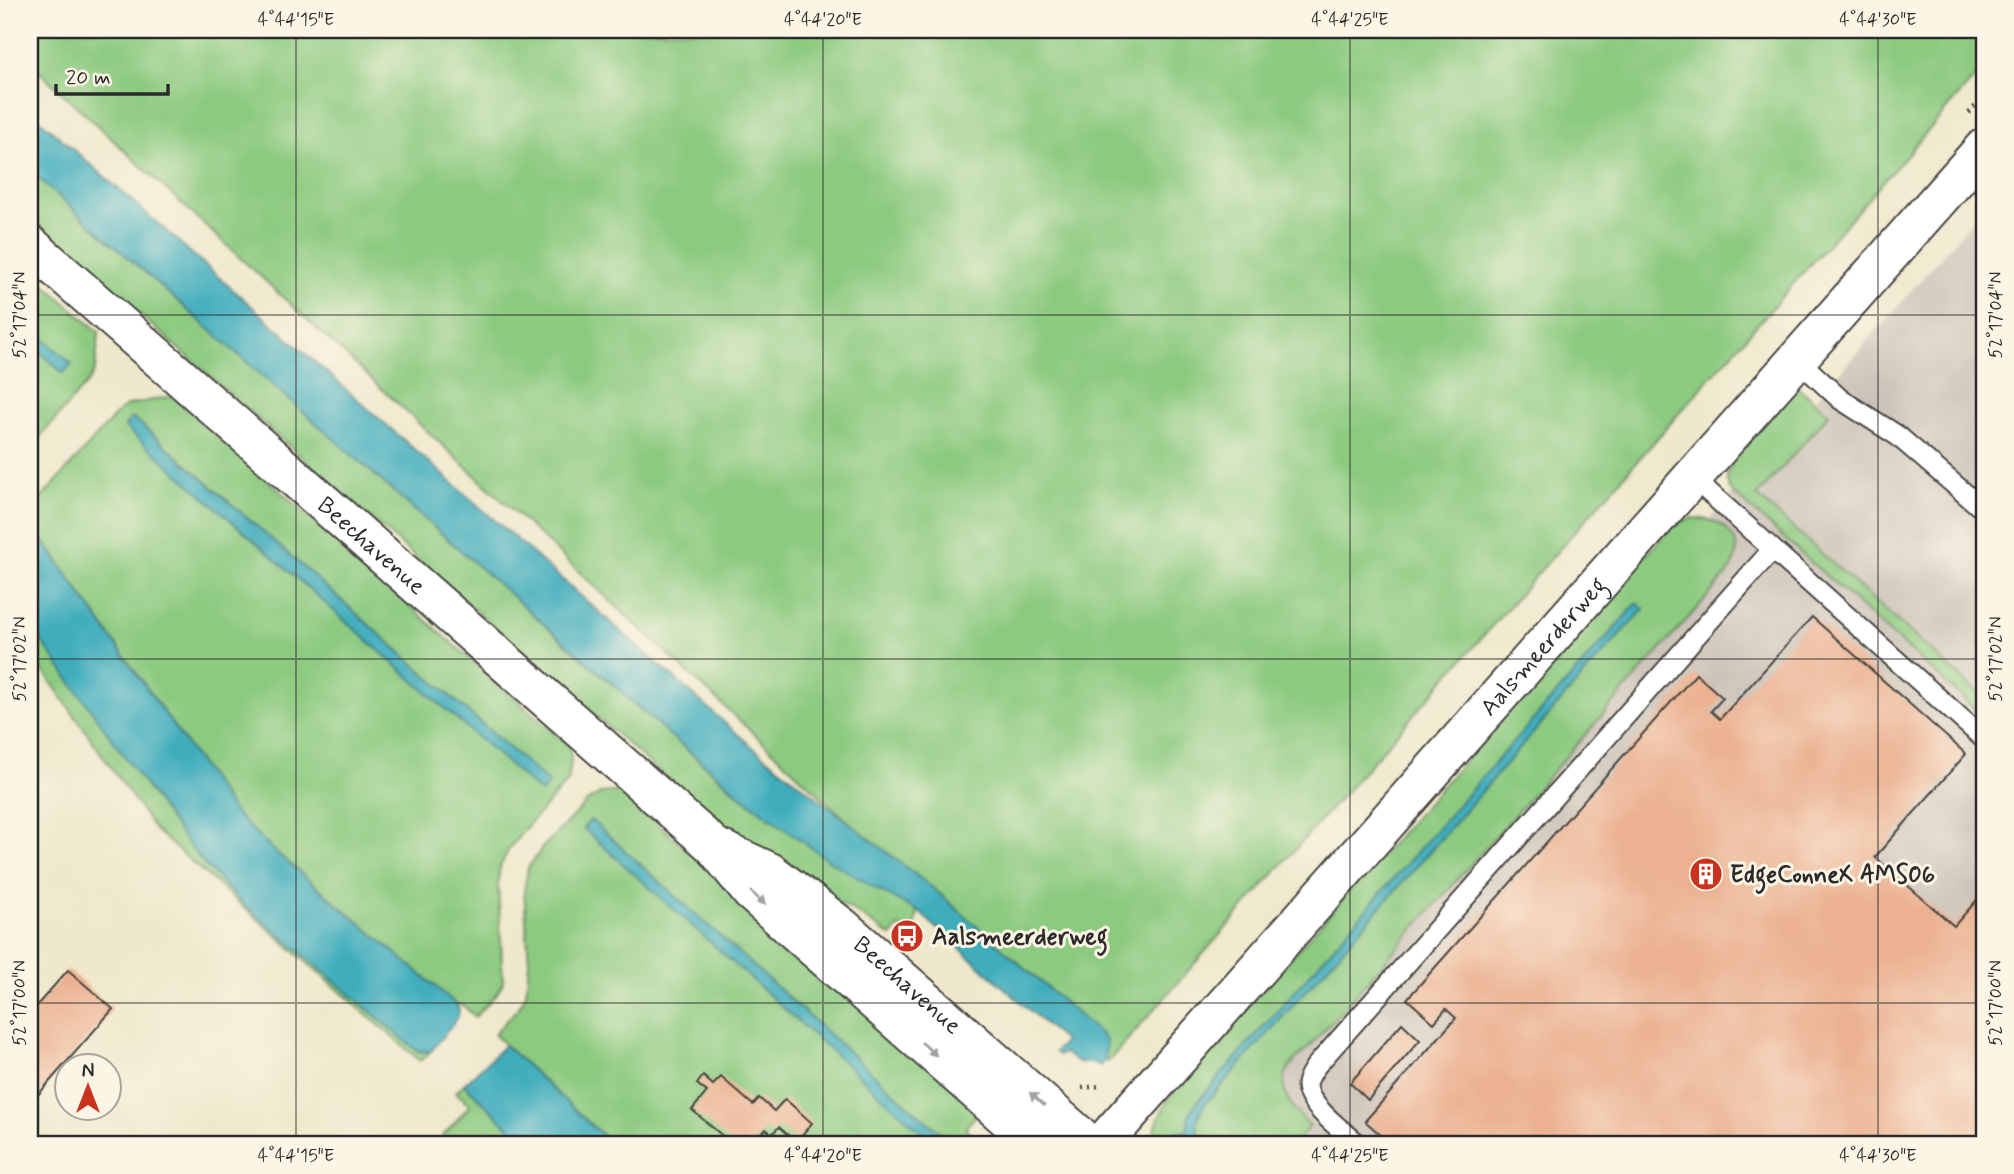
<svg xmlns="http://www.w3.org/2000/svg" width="2014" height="1174" viewBox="0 0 2014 1174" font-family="Mynerve,sans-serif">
<rect width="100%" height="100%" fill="#fcf5e5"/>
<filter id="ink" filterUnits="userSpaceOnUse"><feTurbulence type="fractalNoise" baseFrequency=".0143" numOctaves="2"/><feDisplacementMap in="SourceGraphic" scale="14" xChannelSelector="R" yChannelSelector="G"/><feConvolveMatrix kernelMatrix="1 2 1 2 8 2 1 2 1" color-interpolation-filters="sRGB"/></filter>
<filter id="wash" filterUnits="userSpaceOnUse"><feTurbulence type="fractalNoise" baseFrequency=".00686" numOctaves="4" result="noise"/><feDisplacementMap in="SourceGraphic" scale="28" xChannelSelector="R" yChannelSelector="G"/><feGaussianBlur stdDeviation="1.57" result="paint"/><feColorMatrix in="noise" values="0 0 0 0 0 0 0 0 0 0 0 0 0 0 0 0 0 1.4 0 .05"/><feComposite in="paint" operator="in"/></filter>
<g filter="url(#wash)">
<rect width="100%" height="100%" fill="#efe8cc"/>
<polygon fill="#ccc2b9" points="1984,208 1984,1144 1176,1144 1183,1131 1187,1132 1189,1116 1193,1107"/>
<g fill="#8cca80" stroke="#5c7a56" stroke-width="2" fill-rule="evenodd">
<polygon points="30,30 1984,30 1984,67 1108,1062 30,63"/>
<path d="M30,171L672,737C700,761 726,785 755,807C807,846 861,881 918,911L915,927L909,934L900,927L891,936L851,909L803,883L715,821L30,218Z"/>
<polygon points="30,272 99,332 95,370 89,381 30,448 30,343 63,372 72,364 30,327"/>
<path d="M1797,386L1829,414L1757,496L1984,698V717L1730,490C1726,480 1726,474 1731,465L1728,462Z"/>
<path d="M172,396L570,747L571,760L568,781L524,830L509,849L500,867L498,883L503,982L498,992L475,1017L463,1005L456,1004L272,849L234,812L39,534L35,532H30V511L120,410L129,405ZM131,419L136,420L548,782L541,792Z"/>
<path d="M1693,518C1725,519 1748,539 1730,571L1310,1046C1303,1053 1295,1059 1290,1067C1274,1089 1294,1111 1310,1126L1294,1144H1204C1195,1131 1195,1118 1204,1105L1409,875L1589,669L1643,610L1637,603L1193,1107L1189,1116L1187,1132L1183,1131L1174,1140L1176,1144H1152C1155,1123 1162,1107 1174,1090L1672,526L1674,527L1683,521Z"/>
<polygon points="30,625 117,744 153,797 205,865 243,903 416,1050 421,1052 432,1050 420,1061 155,830 30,652"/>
<polygon points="621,791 982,1109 965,1128 983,1144 954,1144 951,1142 584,829 936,1144 612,1144 505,1045 494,1034 519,1007 526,994 529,962 524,891 528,868 542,848 588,801 602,793"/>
<polygon points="464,1084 526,1144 436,1144 470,1105 456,1092"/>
</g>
<g fill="#3fadbd" stroke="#356c74" stroke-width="2">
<path d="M30,111L750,745L934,889L1104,1037C1110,1046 1103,1051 1106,1060L1101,1066L1097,1064L1078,1062L1064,1053L1059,1056L1055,1052L1063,1043V1040L918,911L878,890L825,858L753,805L672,737L30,171Z"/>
<polygon points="30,327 72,364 63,373 30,343"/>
<polygon points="131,419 136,420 549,783 541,793 126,428 125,426"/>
<polygon points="33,531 39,534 49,549 234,812 272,849 456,1004 459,1010 458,1017 432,1050 427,1052 416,1050 242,903 205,865 181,835 30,625 30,532"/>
<path d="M1637,603L1644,609L1589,669L1409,875L1204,1105C1195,1118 1195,1131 1204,1144H1176L1174,1134L1177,1131L1187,1132L1189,1116L1193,1107L1493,765Z"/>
<polygon points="591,820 909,1106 954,1144 936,1144 929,1139 583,828"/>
<polygon points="505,1045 603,1136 612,1144 526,1144 464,1084"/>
</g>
<g id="blocks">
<g fill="#ebb191">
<polygon points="1812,617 1966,754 1875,857 1954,926 1984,892 1984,1144 1391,1144 1365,1121 1456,1018 1446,1009 1434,1023 1407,999 1696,674 1723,698 1711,711 1720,719"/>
<polygon points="68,970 113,1009 30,1104 30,1013"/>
<polygon points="1402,1023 1420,1040 1368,1100 1350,1083"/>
<polygon points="703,1076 713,1085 721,1077 753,1105 759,1098 774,1111 785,1099 812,1123 796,1142 779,1127 772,1134 766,1129 752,1144 732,1144 692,1110 707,1092 697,1084"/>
</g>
</g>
</g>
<g filter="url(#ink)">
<use href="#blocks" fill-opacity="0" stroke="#484743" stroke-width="2"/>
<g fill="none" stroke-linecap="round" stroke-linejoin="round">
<defs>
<g id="service">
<polyline points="1797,359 1840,399 1898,436 1984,510"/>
<polyline points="1692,477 1984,739"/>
<path d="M1358,1144C1344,1132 1308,1106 1307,1086C1307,1079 1312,1072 1316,1066L1772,550"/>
</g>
<g id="tertiary">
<path id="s1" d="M30,245L714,846L751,892L1036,1144"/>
<path id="s2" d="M722,850L770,872L842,927L1089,1144"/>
<path id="s3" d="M1102,1144L1984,148"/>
</g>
</defs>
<use href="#service" stroke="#484743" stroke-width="23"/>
<use href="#tertiary" stroke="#484743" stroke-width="42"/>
<g stroke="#484743" stroke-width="4.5" stroke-dasharray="2 5" stroke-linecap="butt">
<polyline points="1969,113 1984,96"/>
<polyline points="1082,1088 1101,1086"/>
</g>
<use href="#service" stroke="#fff" stroke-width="19"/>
<use href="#tertiary" stroke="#fff" stroke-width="38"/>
</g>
<defs><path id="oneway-solid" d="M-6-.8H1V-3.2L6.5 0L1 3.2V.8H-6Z" transform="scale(1.75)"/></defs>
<g fill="#a0a0a0">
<use href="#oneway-solid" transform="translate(758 898) rotate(42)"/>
<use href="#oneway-solid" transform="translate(929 1049) rotate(42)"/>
<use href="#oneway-solid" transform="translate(1037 1099) rotate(-138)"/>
</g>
</g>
<path fill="none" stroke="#2b2b2b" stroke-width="2" stroke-opacity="0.45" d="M296,30V1144M823,30V1144M1350,30V1144M1878,30V1144M30,315H1984M30,659H1984M30,1003H1984"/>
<defs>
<symbol id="building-disc" viewBox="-11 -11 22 22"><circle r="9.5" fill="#c8321e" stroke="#fcf5e5"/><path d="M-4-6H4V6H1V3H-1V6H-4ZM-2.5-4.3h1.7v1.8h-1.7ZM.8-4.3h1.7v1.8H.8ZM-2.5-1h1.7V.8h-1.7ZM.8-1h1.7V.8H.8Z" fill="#fff"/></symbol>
<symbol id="bus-disc" viewBox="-11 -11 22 22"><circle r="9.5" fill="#c8321e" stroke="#fcf5e5"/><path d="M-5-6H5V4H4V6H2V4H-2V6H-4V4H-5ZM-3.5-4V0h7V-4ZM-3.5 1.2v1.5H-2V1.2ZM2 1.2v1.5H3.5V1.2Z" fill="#fff"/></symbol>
</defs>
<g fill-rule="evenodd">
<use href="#building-disc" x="1687" y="855" width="38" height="38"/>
<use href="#bus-disc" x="888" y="917" width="38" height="38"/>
</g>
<g text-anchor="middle" stroke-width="6" stroke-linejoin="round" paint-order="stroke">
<g font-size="24" fill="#2b2b2b" stroke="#fcf5e5">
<text dy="8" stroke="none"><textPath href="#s1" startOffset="455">Beechavenue</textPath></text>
<text dy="8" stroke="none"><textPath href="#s3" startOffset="665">Aalsmeerderweg</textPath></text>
<text dy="8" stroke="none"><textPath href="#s2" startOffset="231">Beechavenue</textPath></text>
</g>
<g font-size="24" font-weight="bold" fill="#2b2b2b" stroke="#fcf5e5" text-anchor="start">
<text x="1730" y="882">EdgeConneX AMS06</text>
<text x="932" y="944">Aalsmeerderweg</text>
</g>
</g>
<rect width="2014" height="1174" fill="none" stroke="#fcf5e5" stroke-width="77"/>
<g transform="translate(88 1087)"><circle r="33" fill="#fcf5e5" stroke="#a8a49b" stroke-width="2"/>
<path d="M0-5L12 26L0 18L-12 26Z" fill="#c8321e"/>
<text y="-10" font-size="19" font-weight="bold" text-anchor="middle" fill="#2b2b2b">N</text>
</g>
<path d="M56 84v10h112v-10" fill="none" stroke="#2b2b2b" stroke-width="3.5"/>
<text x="66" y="84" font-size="21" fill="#2b2b2b" stroke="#fcf5e5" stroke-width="5" paint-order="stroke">20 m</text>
<rect x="38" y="38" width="1938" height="1098" fill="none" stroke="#2b2b2b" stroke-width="2.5"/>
<g font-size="18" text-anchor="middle" fill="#2b2b2b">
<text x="296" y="25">4°44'15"E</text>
<text x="823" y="25">4°44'20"E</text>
<text x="1350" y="25">4°44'25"E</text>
<text x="1878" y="25">4°44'30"E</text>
<text transform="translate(19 315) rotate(-90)" y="6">52°17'04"N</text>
<text transform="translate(1995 315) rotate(-90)" y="6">52°17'04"N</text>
<text transform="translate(19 659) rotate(-90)" y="6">52°17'02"N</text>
<text transform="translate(1995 659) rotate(-90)" y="6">52°17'02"N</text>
<text transform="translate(19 1003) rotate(-90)" y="6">52°17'00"N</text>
<text transform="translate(1995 1003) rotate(-90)" y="6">52°17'00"N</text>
<text x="296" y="1161">4°44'15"E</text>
<text x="823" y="1161">4°44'20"E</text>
<text x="1350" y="1161">4°44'25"E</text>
<text x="1878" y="1161">4°44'30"E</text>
</g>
</svg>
